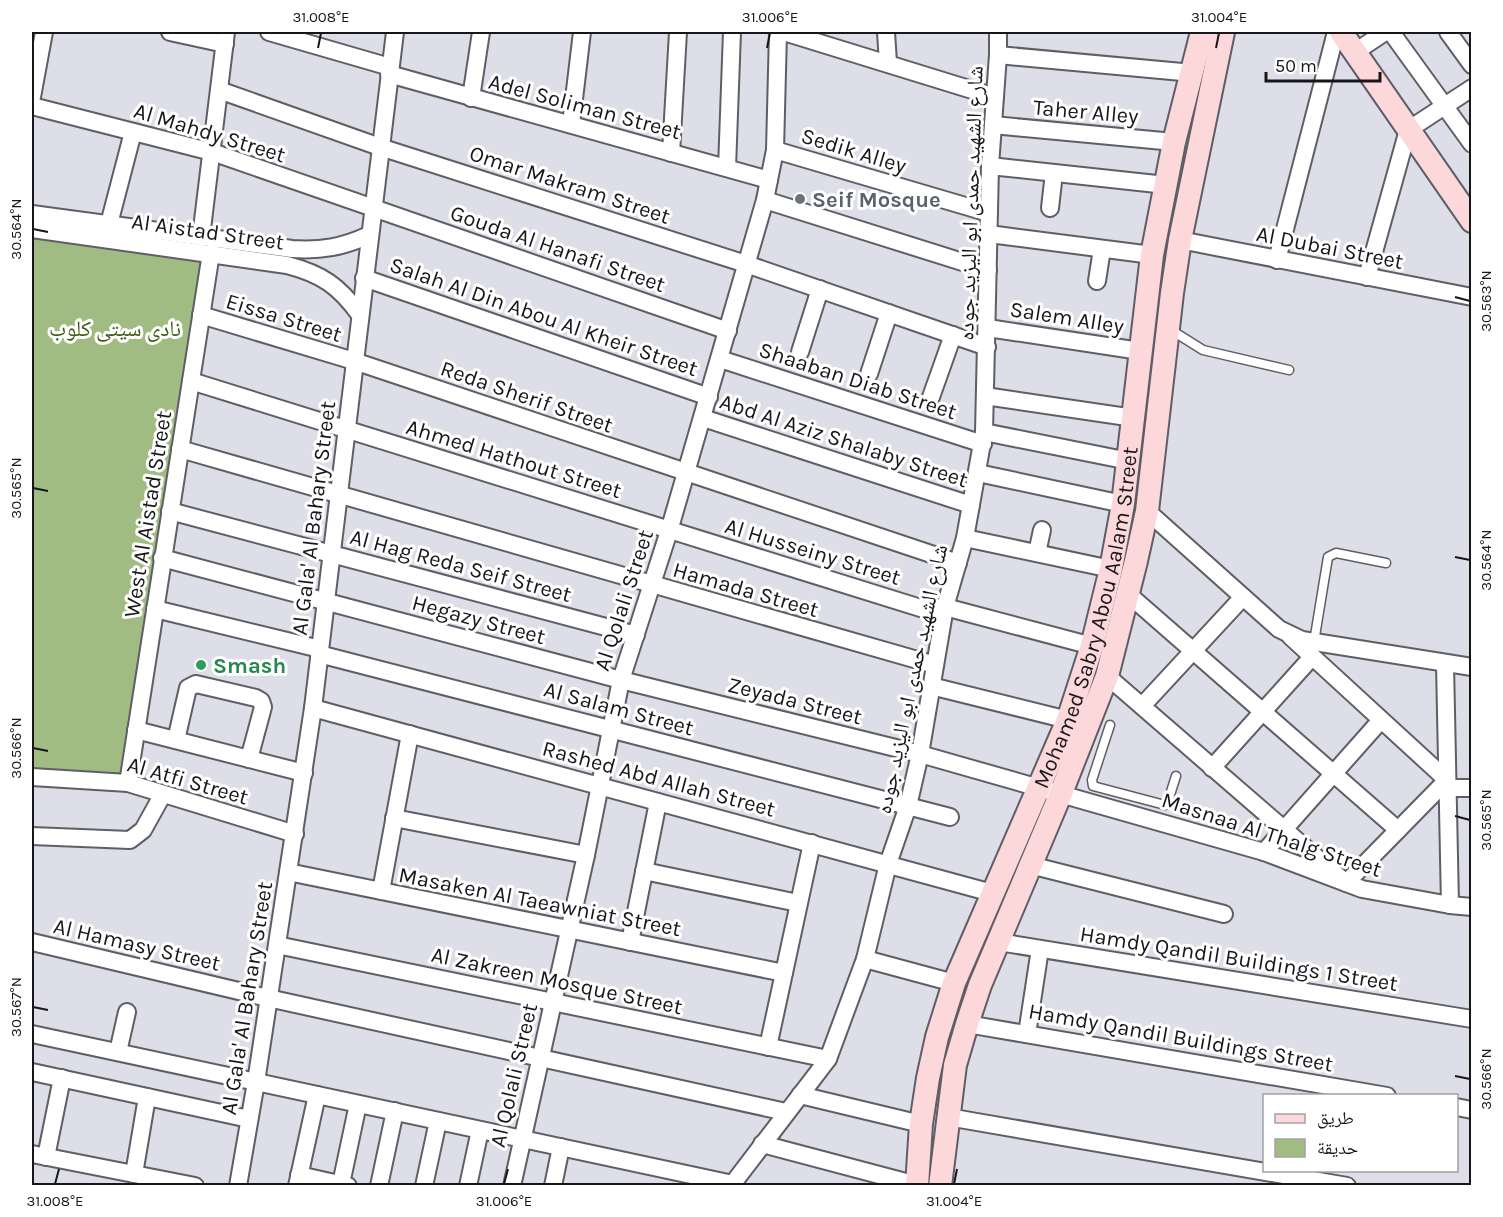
<svg xmlns="http://www.w3.org/2000/svg" width="1503" height="1217" viewBox="0 0 1503 1217" font-family="Karla,'Noto Naskh Arabic',sans-serif">
<rect width="100%" height="100%" fill="#dddee8"/>
<polygon fill="#a0bc83" points="32,221 211,253 128,783 32,777"/>
<g fill="none" stroke-linecap="round" stroke-linejoin="round">
<defs>
<g id="lane">
<polyline points="1171,330 1203,350 1289,370"/>
<polyline points="1314,642 1328,557 1336,553 1386,563"/>
<polyline points="1110,725 1092,780 1093,786 1165,805 1168,801 1176,776"/>
</g>
<g id="street">
<polyline points="170,32 225,44"/>
<polyline points="269,32 390,67"/>
<polyline points="784,32 995,97"/>
<polyline points="886,32 888,63"/>
<polyline points="1391,32 1472,144"/>
<polyline points="1448,32 1472,65"/>
<polyline points="1355,52 1385,32"/>
<polyline points="998,55 1193,73"/>
<polyline points="389,74 769,180"/>
<polyline points="219,90 380,147 746,264 987,347"/>
<polyline points="32,97 44,32"/>
<polyline points="471,98 481,32"/>
<polyline points="32,106 212,152 728,331"/>
<polyline points="571,124 582,32"/>
<polyline points="993,125 1174,142"/>
<polyline points="775,150 989,213"/>
<polyline points="671,153 678,32"/>
<polyline points="990,166 1166,185"/>
<polyline points="727,168 732,32"/>
<polyline points="765,200 988,270"/>
<polyline points="1050,208 1054,173"/>
<path d="M32,214L292,249C321,251 343,247 369,235"/>
<polyline points="109,224 133,132"/>
<path d="M32,229L287,265C322,274 339,286 360,315"/>
<polyline points="989,234 1152,255"/>
<polyline points="201,237 226,32"/>
<polyline points="1180,240 1472,297"/>
<polyline points="1277,260 1336,32"/>
<polyline points="1367,277 1408,130 1472,88"/>
<polyline points="364,278 709,397"/>
<polyline points="1097,281 1102,249"/>
<polyline points="201,315 354,361 958,563"/>
<polyline points="988,328 1140,351"/>
<polyline points="800,352 820,289"/>
<polyline points="720,359 983,444"/>
<polyline points="869,374 889,313"/>
<polyline points="191,381 943,615"/>
<polyline points="985,396 1134,418"/>
<polyline points="931,397 953,335"/>
<polyline points="703,418 971,505"/>
<polyline points="984,432 1129,461"/>
<polyline points="180,449 935,665"/>
<polyline points="978,473 1123,504"/>
<polyline points="170,511 636,635"/>
<polyline points="1147,511 1279,629 1302,640 1472,667"/>
<polyline points="965,538 1111,569"/>
<polyline points="1037,553 1042,530"/>
<polyline points="162,558 621,680 920,754 1264,852 1362,889 1450,905 1472,907"/>
<polyline points="1128,594 1398,830"/>
<polyline points="945,607 1092,646"/>
<polyline points="155,609 320,649"/>
<polyline points="319,654 950,817"/>
<polyline points="1445,664 1450,905"/>
<polyline points="1107,676 1346,883 1447,780 1290,636"/>
<polyline points="931,686 1068,720"/>
<polyline points="1142,706 1243,597"/>
<polyline points="313,708 992,893"/>
<polyline points="136,730 304,773"/>
<polyline points="176,740 188,688 196,684 256,698 261,701 263,707 249,759"/>
<polyline points="1212,768 1312,657"/>
<polyline points="32,777 128,783 295,834"/>
<polyline points="128,783 211,253"/>
<polyline points="1448,788 1472,788"/>
<polyline points="394,818 586,855"/>
<polyline points="32,836 130,840 143,830 163,794"/>
<polyline points="1264,852 1381,720"/>
<polyline points="1030,865 1224,914"/>
<polyline points="644,871 798,903"/>
<polyline points="288,872 784,973"/>
<polyline points="381,891 410,734"/>
<polyline points="32,942 268,998 786,1112"/>
<polyline points="630,942 658,802"/>
<polyline points="999,942 1472,1019"/>
<polyline points="277,945 828,1059"/>
<polyline points="865,959 954,983"/>
<polyline points="967,1024 1387,1096"/>
<polyline points="32,1034 733,1184"/>
<polyline points="1027,1034 1040,949"/>
<polyline points="768,1047 812,843"/>
<polyline points="118,1052 127,1012"/>
<polyline points="32,1072 249,1119"/>
<polyline points="800,1095 921,1124"/>
<polyline points="1456,1107 1472,1110"/>
<polyline points="948,1117 1347,1186"/>
<polyline points="762,1144 917,1185"/>
<polyline points="32,1154 195,1186"/>
<polyline points="46,1157 62,1078"/>
<polyline points="134,1174 147,1097"/>
<polyline points="299,1175 348,1186"/>
<polyline points="341,1184 358,1104"/>
<polyline points="238,1186 256,1082 313,708 395,32"/>
<polyline points="297,1186 317,1095"/>
<polyline points="379,1186 395,1111"/>
<polyline points="424,1186 438,1121"/>
<polyline points="468,1186 480,1130"/>
<polyline points="512,1186 586,855 621,680 669,531 765,200 775,150 778,32"/>
<polyline points="553,1186 561,1147"/>
<polyline points="731,1186 828,1059 865,959 888,864 908,806 920,754 945,607 965,538 984,432 990,166 998,55 998,32"/>
</g>
<g id="secondary">
<polyline points="1341,32 1472,221"/>
<path id="s1" d="M917,1186L921,1124L928,1078L937,1037L954,983L1068,720L1092,646L1111,569L1123,504L1152,255L1174,142L1202,32"/>
<polyline points="940,1186 955,1065 967,1024 980,985 1061,793 1107,676 1136,561 1147,511 1172,293 1180,240 1223,32"/>
</g>
</defs>
<use href="#lane" stroke="#5e5e67" stroke-width="11"/>
<use href="#street" stroke="#5e5e67" stroke-width="20"/>
<use href="#secondary" stroke="#5e5e67" stroke-width="26"/>
<use href="#lane" stroke="#fff" stroke-width="8"/>
<use href="#street" stroke="#fff" stroke-width="16"/>
<use href="#secondary" stroke="#fdd8da" stroke-width="22"/>
</g>
<path fill="none" stroke="#17171a" stroke-width="2" d="M318,48L321,33M767,48L770,33M1216,48L1219,33M33,229L48,232M1455,297L1470,301M33,488L48,491M1455,557L1470,560M33,748L48,751M1455,816L1470,820M33,1007L48,1010M1455,1076L1470,1079M55,1184L59,1169M504,1184L508,1169M954,1184L957,1169"/>
<circle fill="#6b7280" stroke="#fff" stroke-width="2" cx="800" cy="199" r="6"/>
<circle fill="#2e9e5b" stroke="#fff" stroke-width="2" cx="201" cy="665" r="6"/>
<g text-anchor="middle" stroke-width="6" stroke-linejoin="round" paint-order="stroke">
<g font-size="22" fill="#17171a" stroke="#fff">
<text transform="translate(585 106) rotate(15)" y="8">Adel Soliman Street</text>
<text transform="translate(1086 111) rotate(5)" y="8">Taher Alley</text>
<text transform="translate(210 132) rotate(17)" y="8">Al Mahdy Street</text>
<text transform="translate(854 150) rotate(17)" y="8">Sedik Alley</text>
<text transform="translate(570 184) rotate(18)" y="8">Omar Makram Street</text>
<text transform="translate(970 203) rotate(-88)" y="8">شارع الشهيد حمدى ابو اليزيد جوده</text>
<text transform="translate(208 231) rotate(8)" y="8">Al Aistad Street</text>
<text transform="translate(1330 247) rotate(11)" y="8">Al Dubai Street</text>
<text transform="translate(558 248) rotate(19)" y="8">Gouda Al Hanafi Street</text>
<text transform="translate(544 316) rotate(19)" y="8">Salah Al Din Abou Al Kheir Street</text>
<text transform="translate(284 317) rotate(17)" y="8">Eissa Street</text>
<text transform="translate(1067 317) rotate(9)" y="8">Salem Alley</text>
<text transform="translate(858 380) rotate(18)" y="8">Shaaban Diab Street</text>
<text transform="translate(527 396) rotate(19)" y="8">Reda Sherif Street</text>
<text transform="translate(844 440) rotate(18)" y="8">Abd Al Aziz Shalaby Street</text>
<text transform="translate(514 458) rotate(17)" y="8">Ahmed Hathout Street</text>
<text transform="translate(147 514) rotate(-81)" y="8">West Al Aistad Street</text>
<text transform="translate(313 518) rotate(-83)" y="8">Al Gala' Al Bahary Street</text>
<text transform="translate(813 551) rotate(17)" y="8">Al Husseiny Street</text>
<text transform="translate(461 565) rotate(15)" y="8">Al Hag Reda Seif Street</text>
<text transform="translate(746 589) rotate(16)" y="8">Hamada Street</text>
<text transform="translate(623 600) rotate(-72)" y="8">Al Qolali Street</text>
<text dy="8" stroke="none"><textPath href="#s1" startOffset="598">Mohamed Sabry Abou Aalam Street</textPath></text>
<text transform="translate(479 619) rotate(15)" y="8">Hegazy Street</text>
<text transform="translate(911 679) rotate(-78)" y="8">شارع الشهيد حمدى ابو اليزيد جوده</text>
<text transform="translate(795 700) rotate(14)" y="8">Zeyada Street</text>
<text transform="translate(619 708) rotate(15)" y="8">Al Salam Street</text>
<text transform="translate(659 778) rotate(15)" y="8">Rashed Abd Allah Street</text>
<text transform="translate(188 780) rotate(16)" y="8">Al Atfi Street</text>
<text transform="translate(1272 834) rotate(18)" y="8">Masnaa Al Thalg Street</text>
<text transform="translate(540 901) rotate(11)" y="8">Masaken Al Taeawniat Street</text>
<text transform="translate(137 944) rotate(13)" y="8">Al Hamasy Street</text>
<text transform="translate(1239 958) rotate(9)" y="8">Hamdy Qandil Buildings 1 Street</text>
<text transform="translate(557 980) rotate(12)" y="8">Al Zakreen Mosque Street</text>
<text transform="translate(246 998) rotate(-81)" y="8">Al Gala' Al Bahary Street</text>
<text transform="translate(1181 1037) rotate(10)" y="8">Hamdy Qandil Buildings Street</text>
<text transform="translate(513 1075) rotate(-77)" y="8">Al Qolali Street</text>
</g>
<g font-size="22" font-weight="bold" fill="#5b616d" stroke="#fff" text-anchor="start">
<text x="812" y="207">Seif Mosque</text>
</g>
<g font-size="22" fill="#3d5c10" stroke="#fff">
<text x="115" y="336">نادى سيتى كلوب</text>
</g>
<g font-size="22" font-weight="bold" fill="#27864d" stroke="#fff" text-anchor="start">
<text x="213" y="673">Smash</text>
</g>
</g>
<rect width="1503" height="1217" fill="none" stroke="#ffffff" stroke-width="66"/>
<rect x="1263" y="1094" width="195" height="78" fill="#ffffff" stroke="#a2a2a3" stroke-width="1.5"/>
<rect x="1275" y="1114" width="30" height="9" fill="#fdd8da" stroke="#a2a2a3" stroke-width="1.5"/>
<text x="1317" y="1124" font-size="18" fill="#17171a">طريق</text>
<rect x="1275" y="1139" width="30" height="18" fill="#a0bc83" stroke="#a2a2a3" stroke-width="1.5"/>
<text x="1317" y="1154" font-size="18" fill="#17171a">حديقة</text>
<path d="M1266 72v9h114v-9" fill="none" stroke="#17171a" stroke-width="3"/>
<text x="1275" y="72" font-size="18" fill="#17171a" stroke="#ffffff" stroke-width="4.5" paint-order="stroke">50 m</text>
<rect x="33" y="33" width="1437" height="1151" fill="none" stroke="#17171a" stroke-width="2"/>
<g font-size="15" text-anchor="middle" fill="#17171a">
<text x="321" y="22">31.008°E</text>
<text x="770" y="22">31.006°E</text>
<text x="1219" y="22">31.004°E</text>
<text transform="translate(16 229) rotate(-90)" y="5">30.564°N</text>
<text transform="translate(1486 301) rotate(-90)" y="5">30.563°N</text>
<text transform="translate(16 488) rotate(-90)" y="5">30.565°N</text>
<text transform="translate(1486 560) rotate(-90)" y="5">30.564°N</text>
<text transform="translate(16 748) rotate(-90)" y="5">30.566°N</text>
<text transform="translate(1486 820) rotate(-90)" y="5">30.565°N</text>
<text transform="translate(16 1007) rotate(-90)" y="5">30.567°N</text>
<text transform="translate(1486 1079) rotate(-90)" y="5">30.566°N</text>
<text x="55" y="1206">31.008°E</text>
<text x="504" y="1206">31.006°E</text>
<text x="954" y="1206">31.004°E</text>
</g>
</svg>
